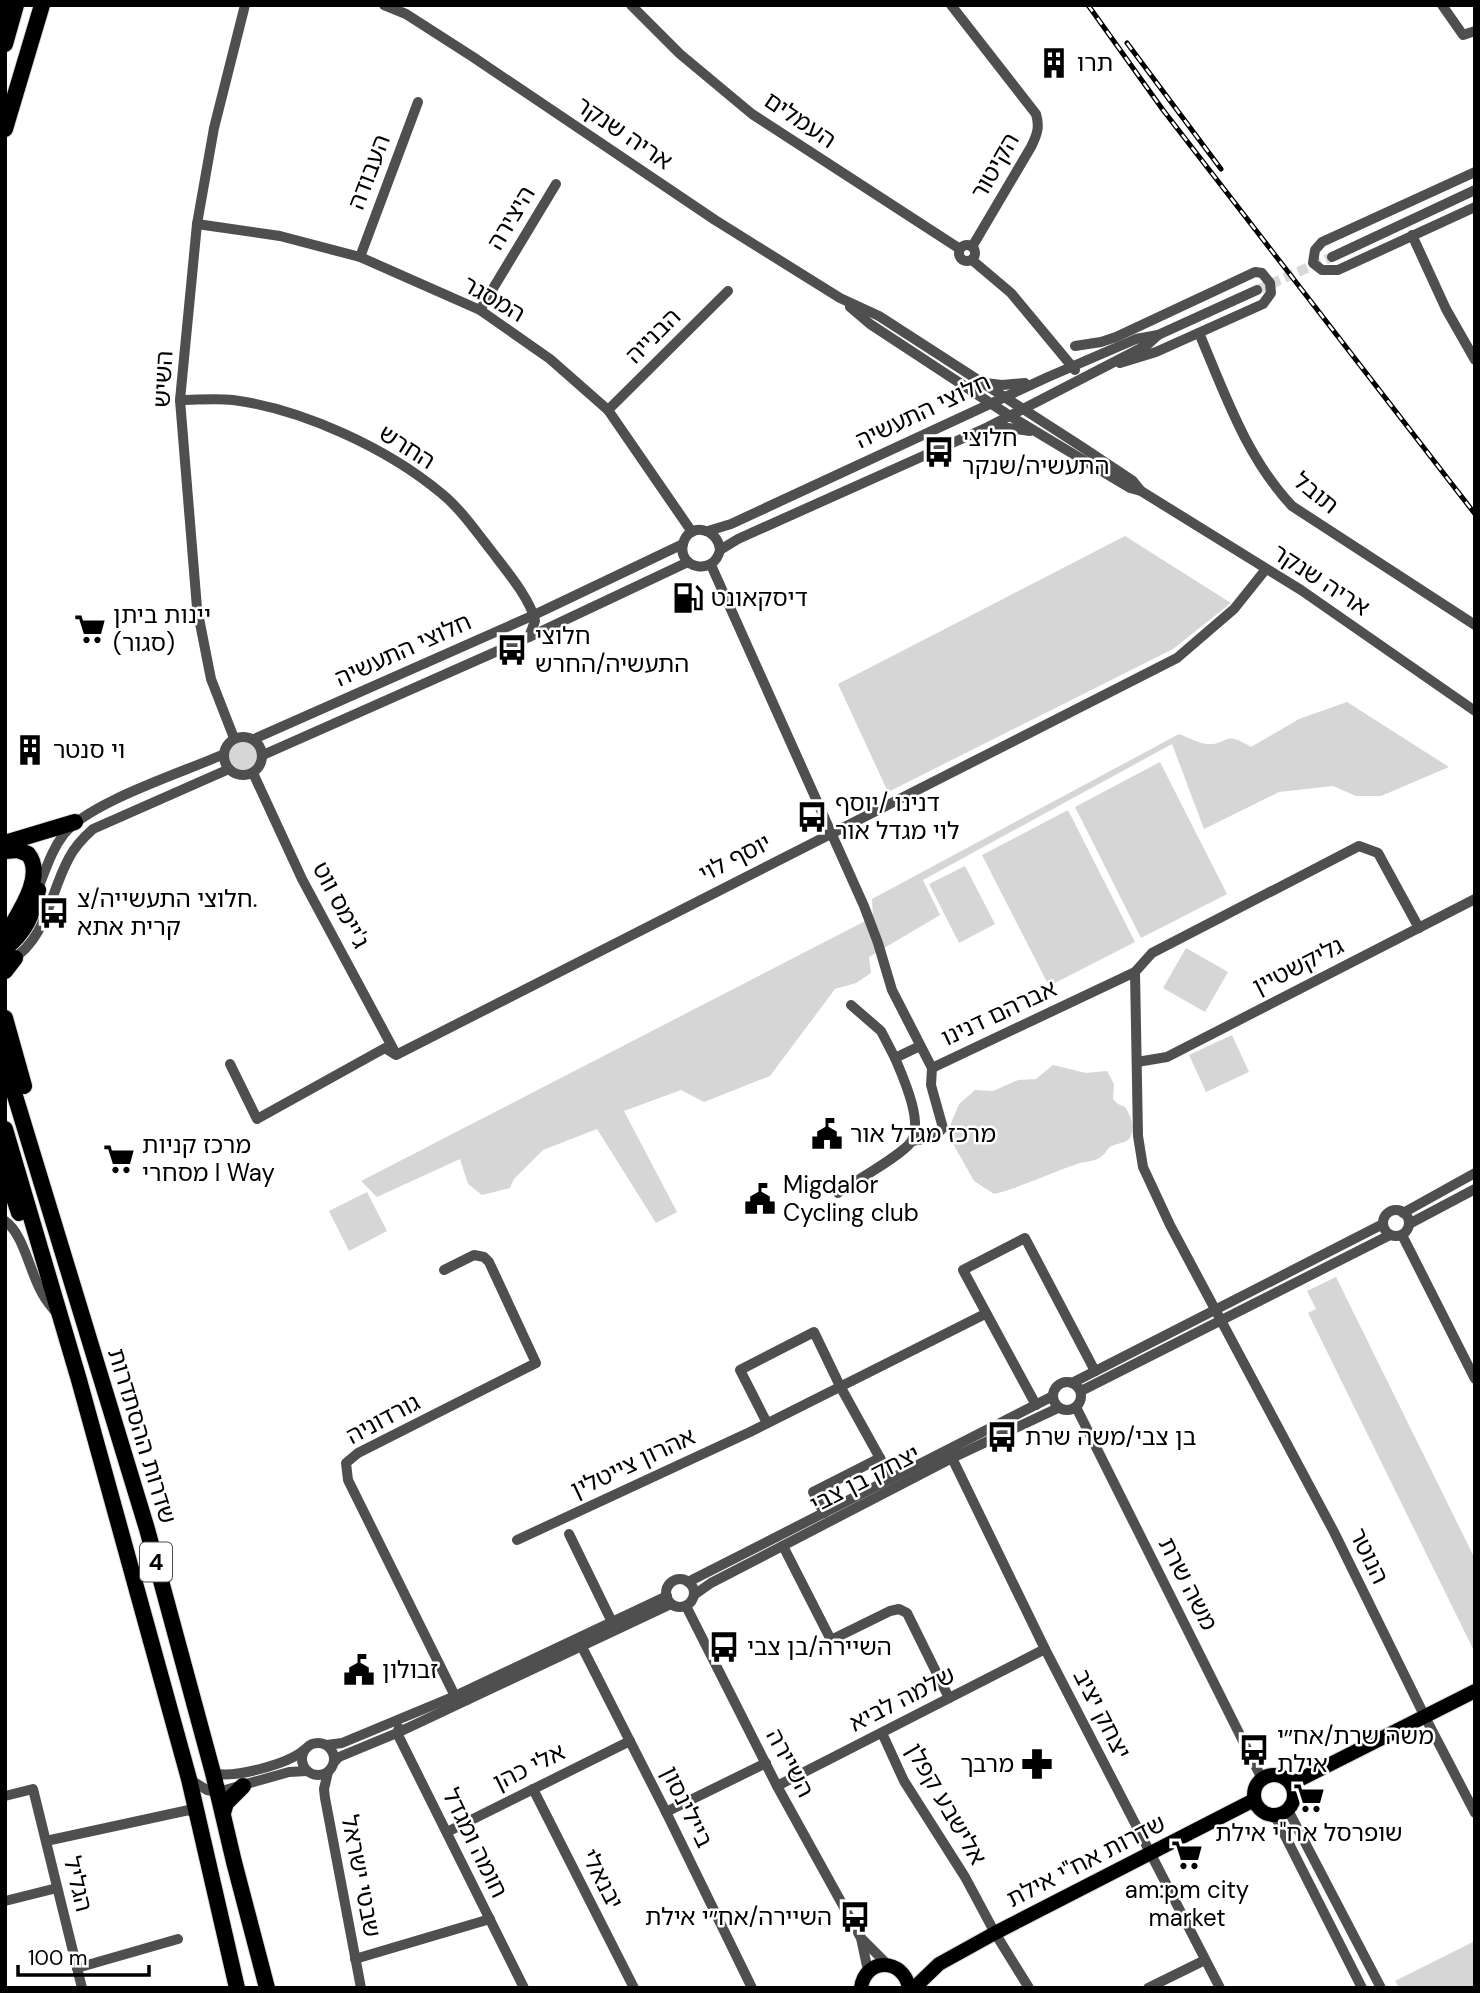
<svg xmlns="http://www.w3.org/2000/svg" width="1480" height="1993" viewBox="0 0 1480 1993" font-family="'DM Sans','Noto Sans Hebrew',sans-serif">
<rect width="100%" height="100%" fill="#fff"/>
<g fill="#d6d6d6">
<polygon points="1125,536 1231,603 1173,649 888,792 838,684"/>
<path d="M1347,702L1449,767L1381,796H1356L1333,786L1279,792L1204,829L1172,744L923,880L940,915L869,957L871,973L856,983L835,989L770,1076L704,1102L681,1090L624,1111L677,1212L656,1223L597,1129L543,1150L514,1179L510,1188L482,1195L468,1184L460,1159L377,1197L361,1181L873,917L872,899L1179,734C1187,737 1198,743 1207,744C1230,745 1222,729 1251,747L1299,719Z"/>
<circle cx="243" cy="756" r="15"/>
<polygon points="1160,762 1227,894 1141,938 1075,807"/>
<polygon points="1068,810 1135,942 1049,986 982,855"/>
<polygon points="965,866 995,924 959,943 929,884"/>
<polygon points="1186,948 1228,972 1205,1012 1163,988"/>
<polygon points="1232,1035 1249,1072 1206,1092 1189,1055"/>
<path d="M1053,1065L1086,1073L1107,1071L1114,1084L1113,1099L1118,1104L1125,1107C1131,1116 1136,1128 1130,1138C1125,1144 1116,1143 1110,1147C1107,1149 1106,1153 1103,1155C1097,1162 1085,1161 1077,1164C1049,1173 1023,1187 994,1194L974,1181L947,1133L959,1104L975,1090L993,1091L1018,1080L1036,1079Z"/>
<polygon points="367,1192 387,1231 349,1251 329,1211"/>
<polygon points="1336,1277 1475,1559 1475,1653 1308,1313 1316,1309 1307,1291"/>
<polygon points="1475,1941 1475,1988 1399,1988 1395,1981"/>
</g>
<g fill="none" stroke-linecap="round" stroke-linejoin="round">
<polyline stroke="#d9d9d9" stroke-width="10" stroke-dasharray="10 5" stroke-linecap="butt" points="1257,290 1332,257"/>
<defs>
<g id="major">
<circle cx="1274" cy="1795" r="20"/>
<polyline points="1291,1784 1475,1691"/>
<path d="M861,1988C865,1957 904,1958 909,1988"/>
<polyline points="914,1988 939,1964 995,1933 1254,1800"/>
</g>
<g id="highway">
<polyline points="5,44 16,5"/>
<polyline points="5,129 42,5"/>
<polyline points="5,843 75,822"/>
<path d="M5,851L18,850L28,854C45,875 20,911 9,930"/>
<path d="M5,948C25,933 33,914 38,890"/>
<polyline points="5,971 15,958"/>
<polyline points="5,1018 24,1086"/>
<polyline points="5,1063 147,1529 213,1773 234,1862 267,1988"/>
<polyline points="5,1129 79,1380 189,1779 237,1988"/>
<polyline points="5,1172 19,1213"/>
<polyline points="223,1813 226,1803 243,1786"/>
</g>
</defs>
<use href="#major" stroke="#dbdbdb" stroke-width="16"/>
<use href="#highway" stroke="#dbdbdb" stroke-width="18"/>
<g stroke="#4f4f4f" stroke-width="10">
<polyline points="384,5 406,14 473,57 715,220 840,298 879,316 1082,447 1133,481 1141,491"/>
<polyline points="631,5 680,54 752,114 960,249"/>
<path d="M951,5L1036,114C1040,127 1037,135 1031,147L972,247"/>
<polyline points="1442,5 1463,35 1475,31"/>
<polyline points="1475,172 1322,242 1315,250 1313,263 1322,270 1338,270 1475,207"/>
<polyline points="197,224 280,236 360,257 480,310 550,359 608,410 692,532"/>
<polyline points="1412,235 1446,309 1475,360"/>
<circle cx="967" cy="253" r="8"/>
<polyline points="360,257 418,102"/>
<polyline points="1332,257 1475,190"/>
<polyline points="972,260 1011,293 1075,370"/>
<polyline points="850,307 870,324 1010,416 1130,488 1141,491 1301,590 1475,711"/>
<polyline points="480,310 556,184"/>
<path d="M1199,333C1225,394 1246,457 1292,506L1475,625"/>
<polyline points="1075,346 1101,342 1116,337 1255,272 1262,273 1270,283 1271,293 1263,304 1156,352 1120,363"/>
<polyline points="985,383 1002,385 1025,383"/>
<path d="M180,400C197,400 216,398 233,400C302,409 387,448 441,493C461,509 477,533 493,553C506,570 531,600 535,621L529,637"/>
<polyline points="608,410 728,291"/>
<polyline points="994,426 1030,431"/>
<polyline points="708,531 731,524 1048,377 1136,339 1158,335 1257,290"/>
<path d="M720,550C718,527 688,522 683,544C677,568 714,577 720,550L738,539L988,427L1147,345L1158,335"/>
<polyline points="711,565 864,906 878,943 892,990 932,1068 1135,972 1152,953 1359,846 1378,853 1419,928"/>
<circle cx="243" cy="756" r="19"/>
<polyline points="234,738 211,679 197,608 180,400 197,224 214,128 245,5"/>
<polyline points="254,739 534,615 683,544"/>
<polyline points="263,755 529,637 688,562"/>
<polyline points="253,773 302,879 396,1054"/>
<path d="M36,893C45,873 50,852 64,834C89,802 184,772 224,754"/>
<path d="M11,960C47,939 50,892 69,858C75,846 84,837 93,829L229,769"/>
<polyline points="1135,972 1138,1136 1143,1167 1170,1225 1334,1532 1425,1717 1475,1813"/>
<polyline points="851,1005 881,1031 895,1058"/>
<polyline points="1137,1062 1167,1057 1475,899"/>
<polyline points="230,1064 257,1119 385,1048 396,1055 1177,658 1234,609 1266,569"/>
<polyline points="912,1141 934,1137 943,1128 931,1085 932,1068"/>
<path d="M838,1193C855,1181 901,1156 911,1142C924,1123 903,1077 895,1058L920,1046"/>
<circle cx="1396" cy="1223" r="13"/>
<polyline points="1403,1213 1475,1173"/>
<path d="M5,1221C23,1233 30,1272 41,1291C44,1298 49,1304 54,1310"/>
<polyline points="1409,1224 1475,1189"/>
<polyline points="1402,1235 1475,1379"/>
<polyline points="444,1270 474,1255 484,1257 489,1262 536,1363 358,1453 346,1463 348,1480 455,1696 467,1700"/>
<circle cx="1067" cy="1396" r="14"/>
<polyline points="1072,1383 1383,1224"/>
<polyline points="1081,1391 1390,1235"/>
<polyline points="1036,1405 963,1270 1025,1238 1095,1371"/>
<polyline points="1077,1409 1262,1779"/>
<polyline points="767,1423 740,1370 814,1332 840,1386 891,1478"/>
<polyline points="952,1458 1045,1649 1220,1988"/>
<polyline points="824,1513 813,1492 880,1458"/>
<polyline points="569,1534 612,1622"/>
<polyline points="517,1540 750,1432 985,1314"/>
<polyline points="783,1546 831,1640 890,1611 899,1609 907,1613 949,1698"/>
<circle cx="680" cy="1593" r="14"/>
<polyline points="688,1582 1053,1396"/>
<polyline points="694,1595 711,1583 952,1458 1058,1408"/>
<polyline points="686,1606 777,1786 861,1938 887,1964"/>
<polyline points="582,1647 666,1812 752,1988"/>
<polyline points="399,1728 397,1733 524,1988"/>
<polyline points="882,1733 904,1781 965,1877 995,1933 1029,1988"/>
<circle cx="318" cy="1759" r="16"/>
<polyline points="327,1745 342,1743 455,1696 667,1596"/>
<polyline points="334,1762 339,1757 397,1733 671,1604"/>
<polyline points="328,1772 324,1789 325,1798 361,1988"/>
<path d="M213,1773C233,1779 288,1764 304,1750"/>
<polyline points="189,1779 207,1790 218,1792 289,1772 307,1771"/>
<polyline points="777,1786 1045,1649"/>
<polyline points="533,1789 634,1988"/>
<polyline points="5,1796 33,1789 82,1988"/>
<polyline points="1288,1810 1381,1988"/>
<polyline points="666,1812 766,1763"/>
<polyline points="1275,1816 1362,1988"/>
<polyline points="447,1832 630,1741"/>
<polyline points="46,1841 189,1810 198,1816"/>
<polyline points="5,1901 57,1888"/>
<polyline points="861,1938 868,1971"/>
<polyline points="355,1959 490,1919"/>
<polyline points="77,1968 178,1939"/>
<polyline points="1148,1988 1205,1960"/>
</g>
<use href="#major" stroke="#000" stroke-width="14"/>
<use href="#highway" stroke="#000" stroke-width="16"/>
<defs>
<g id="rail">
<polyline points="1088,5 1163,110 1475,514"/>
<polyline points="1127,43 1221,169"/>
</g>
</defs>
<use href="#rail" stroke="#000" stroke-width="5"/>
<use href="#rail" stroke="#fff" stroke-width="2.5" stroke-dasharray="8" stroke-linecap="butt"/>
</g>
<defs>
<symbol id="building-bare" viewBox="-9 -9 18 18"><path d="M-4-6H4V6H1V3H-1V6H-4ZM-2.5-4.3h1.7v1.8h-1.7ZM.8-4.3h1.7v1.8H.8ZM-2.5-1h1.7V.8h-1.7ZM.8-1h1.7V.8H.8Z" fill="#000" stroke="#fff" stroke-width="2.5" paint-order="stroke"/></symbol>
<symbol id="bus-bare" viewBox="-9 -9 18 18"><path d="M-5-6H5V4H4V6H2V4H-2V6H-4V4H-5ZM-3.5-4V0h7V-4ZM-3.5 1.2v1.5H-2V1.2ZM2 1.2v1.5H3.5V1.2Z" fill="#000" stroke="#fff" stroke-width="2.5" paint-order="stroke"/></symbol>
<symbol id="fuel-bare" viewBox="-9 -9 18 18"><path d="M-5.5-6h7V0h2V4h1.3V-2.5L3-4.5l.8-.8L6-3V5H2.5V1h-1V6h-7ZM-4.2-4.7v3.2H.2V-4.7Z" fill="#000" stroke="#fff" stroke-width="2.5" paint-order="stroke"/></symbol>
<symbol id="supermarket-bare" viewBox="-9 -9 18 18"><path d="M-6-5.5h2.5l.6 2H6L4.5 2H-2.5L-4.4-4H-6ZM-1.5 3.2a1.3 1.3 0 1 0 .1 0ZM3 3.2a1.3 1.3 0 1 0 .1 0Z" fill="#000" stroke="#fff" stroke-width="2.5" paint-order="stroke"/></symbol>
<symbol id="civic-bare" viewBox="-9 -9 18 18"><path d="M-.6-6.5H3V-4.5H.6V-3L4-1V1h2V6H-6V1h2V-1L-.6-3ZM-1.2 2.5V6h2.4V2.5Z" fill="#000" stroke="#fff" stroke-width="2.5" paint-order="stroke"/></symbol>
<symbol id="pharmacy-bare" viewBox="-9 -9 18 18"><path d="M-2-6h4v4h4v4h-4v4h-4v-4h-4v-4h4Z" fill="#000" stroke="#fff" stroke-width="2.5" paint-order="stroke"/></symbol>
</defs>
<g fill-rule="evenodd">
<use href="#building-bare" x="1032" y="41" width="44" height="44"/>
<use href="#bus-bare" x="917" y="430" width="44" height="44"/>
<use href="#fuel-bare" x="666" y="576" width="44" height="44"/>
<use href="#supermarket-bare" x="68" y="607" width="44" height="44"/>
<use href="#bus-bare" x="490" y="628" width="44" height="44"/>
<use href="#building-bare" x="8" y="728" width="44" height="44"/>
<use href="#bus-bare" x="790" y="795" width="44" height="44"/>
<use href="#bus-bare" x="32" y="891" width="44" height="44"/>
<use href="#civic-bare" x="805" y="1112" width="44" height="44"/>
<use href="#supermarket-bare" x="97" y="1137" width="44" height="44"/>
<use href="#civic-bare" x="738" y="1177" width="44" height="44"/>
<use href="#bus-bare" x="980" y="1415" width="44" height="44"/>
<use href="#bus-bare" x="702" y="1625" width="44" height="44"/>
<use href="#civic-bare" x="337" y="1648" width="44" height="44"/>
<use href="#bus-bare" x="1232" y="1728" width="44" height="44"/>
<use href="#pharmacy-bare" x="1015" y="1742" width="44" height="44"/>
<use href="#supermarket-bare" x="1287" y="1776" width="44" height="44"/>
<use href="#supermarket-bare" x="1165" y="1833" width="44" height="44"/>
<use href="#bus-bare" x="833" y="1895" width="44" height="44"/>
</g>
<g text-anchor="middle" stroke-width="5" stroke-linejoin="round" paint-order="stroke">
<rect fill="#fff" stroke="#4c4c4c" stroke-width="2" x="140" y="1542.5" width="32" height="39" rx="5"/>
<g font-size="23" font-weight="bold" fill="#000">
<text x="156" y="1570">4</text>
</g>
<g font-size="24" fill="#000" stroke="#fff" text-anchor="start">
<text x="1077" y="71">תרו</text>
<text x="962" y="446">חלוצי<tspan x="962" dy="28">התעשיה/שנקר</tspan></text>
<text x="711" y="606">דיסקאונט</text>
<text x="113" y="623">יינות ביתן<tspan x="113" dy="28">(סגור)</tspan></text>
<text x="535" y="644">חלוצי<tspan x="535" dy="28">התעשיה/החרש</tspan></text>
<text x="53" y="758">וי סנטר</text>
<text x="835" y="811">דנינו /יוסף<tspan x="835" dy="28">לוי מגדל אור</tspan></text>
<text x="77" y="907">חלוצי התעשייה/צ.<tspan x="77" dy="28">קרית אתא</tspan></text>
<text x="850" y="1142">מרכז מגדל אור</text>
<text x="142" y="1153">מרכז קניות<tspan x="142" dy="28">מסחרי I Way</tspan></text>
<text x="783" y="1193">Migdalor<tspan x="783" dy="28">Cycling club</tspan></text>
<text x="1025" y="1445">בן צבי/משה שרת</text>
<text x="747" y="1655">השיירה/בן צבי</text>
<text x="382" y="1678">זבולון</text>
<text x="1277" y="1744">משה שרת/אח״י<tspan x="1277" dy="28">אילת</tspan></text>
<text x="1014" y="1772" text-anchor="end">מרבך</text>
<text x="1309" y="1841" text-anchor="middle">שופרסל אח"י אילת</text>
<text x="1187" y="1898" text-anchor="middle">am:pm city<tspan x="1187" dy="28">market</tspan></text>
<text x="832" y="1925" text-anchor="end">השיירה/אח״י אילת</text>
</g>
<g font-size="24" fill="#000" stroke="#fff">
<text transform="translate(800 120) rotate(34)" y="8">העמלים</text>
<text transform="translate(624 133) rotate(34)" y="8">אריה שנקר</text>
<text transform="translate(995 166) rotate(-60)" y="8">הקיטור</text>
<text transform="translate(369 172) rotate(-69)" y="8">העבודה</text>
<text transform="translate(511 218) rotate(-59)" y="8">היצירה</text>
<text transform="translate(494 299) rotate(30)" y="8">המסגר</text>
<text transform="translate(653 336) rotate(-45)" y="8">הבנייה</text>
<text transform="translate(163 379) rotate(-87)" y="8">השיש</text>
<text transform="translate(923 411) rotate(-25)" y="8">חלוצי התעשיה</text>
<text transform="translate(407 447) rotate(32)" y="8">החרש</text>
<text transform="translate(1316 493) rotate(39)" y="8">תובל</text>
<text transform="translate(1321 580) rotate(33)" y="8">אריה שנקר</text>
<text transform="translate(403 650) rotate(-24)" y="8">חלוצי התעשיה</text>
<text transform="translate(735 858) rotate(-27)" y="8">יוסף לוי</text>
<text transform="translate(341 905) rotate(62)" y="8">ג'יימס ווט</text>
<text transform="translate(1298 966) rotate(-27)" y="8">גליקשטיין</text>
<text transform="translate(999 1013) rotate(-25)" y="8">אברהם דנינו</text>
<text transform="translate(383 1419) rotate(-28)" y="8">גורדוניה</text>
<text transform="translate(142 1436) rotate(73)" y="8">שדרות ההסתדרות</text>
<text transform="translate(633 1463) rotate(-25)" y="8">אהרון צייטלין</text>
<text transform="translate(865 1479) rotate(-27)" y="8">יצחק בן צבי</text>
<text transform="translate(1369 1556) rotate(64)" y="8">הנוטר</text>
<text transform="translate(1188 1584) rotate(63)" y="8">משה שרת</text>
<text transform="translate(902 1699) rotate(-27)" y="8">שלמה לביא</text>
<text transform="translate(1102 1714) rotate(63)" y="8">יצחק יציב</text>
<text transform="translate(790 1763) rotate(62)" y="8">השיירה</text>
<text transform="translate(529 1767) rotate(-26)" y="8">אלי כהן</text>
<text transform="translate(946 1804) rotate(60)" y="8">אלישבע קפלן</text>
<text transform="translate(687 1807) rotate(64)" y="8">ביילינסון</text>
<text transform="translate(475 1843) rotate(64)" y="8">חומה ומגדל</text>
<text transform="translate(1086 1861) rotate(-27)" y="8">שדרות אח"י אילת</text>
<text transform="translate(361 1876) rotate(79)" y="8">שבטי ישראל</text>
<text transform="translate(602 1879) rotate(63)" y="8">יבנאלי</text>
<text transform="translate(78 1884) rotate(76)" y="8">הגליל</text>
</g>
</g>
<rect width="1480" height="1993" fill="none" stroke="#000000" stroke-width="14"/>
<path d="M18 1965v10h131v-10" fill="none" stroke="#000000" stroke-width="3.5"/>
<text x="28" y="1965" font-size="21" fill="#000000" stroke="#ffffff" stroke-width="5" paint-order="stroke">100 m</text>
</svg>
